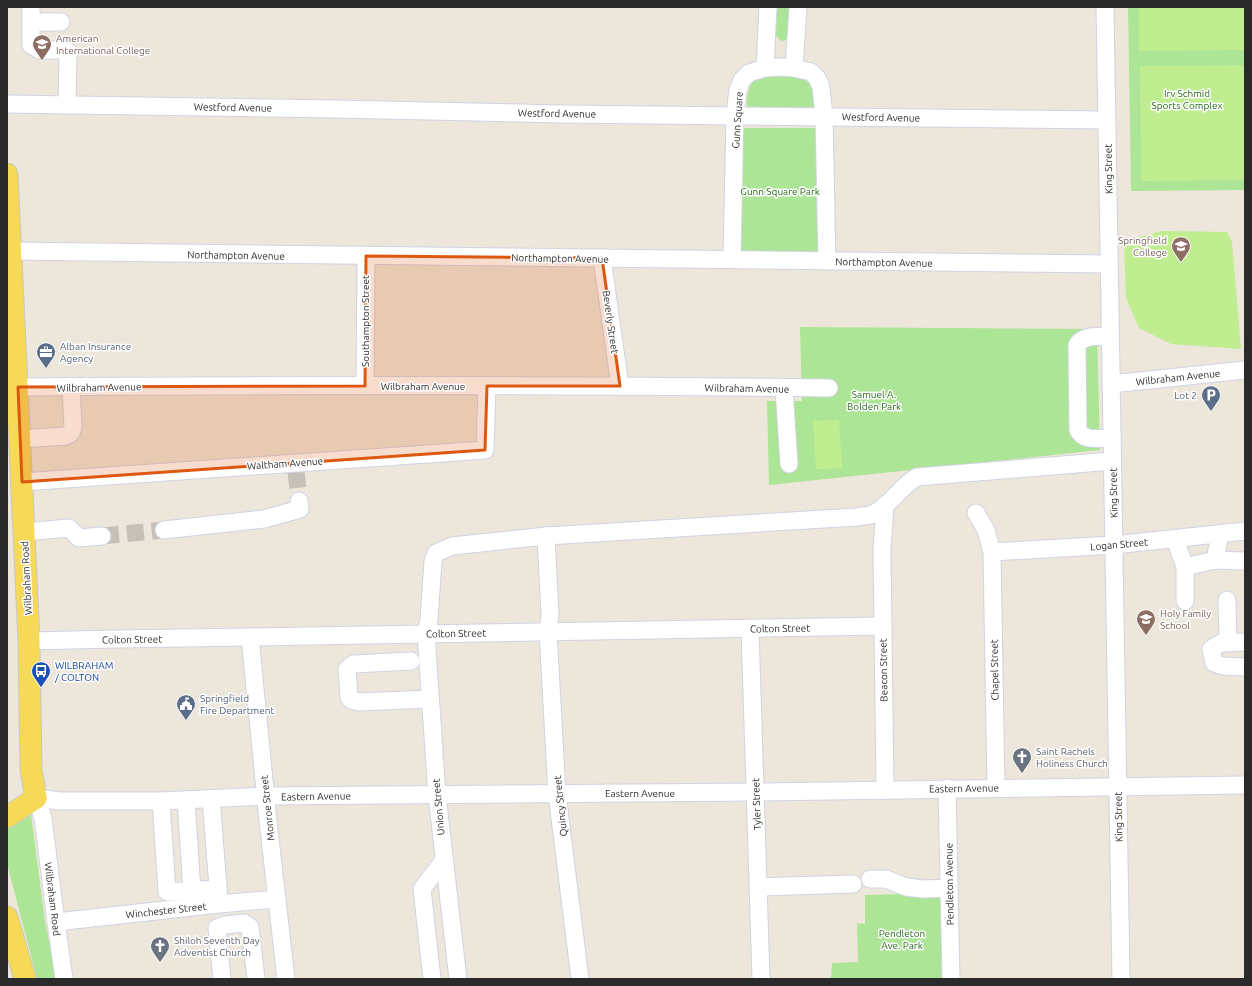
<svg xmlns="http://www.w3.org/2000/svg" width="1252" height="986" viewBox="0 0 1252 986" font-family="Ubuntu,sans-serif">
<rect width="100%" height="100%" fill="#ece6db"/>
<g fill="#ace595">
<polygon points="775,7 790,7 789,37 784,41 780,40 776,36"/>
<polygon points="1128,7 1245,7 1245,190 1131,191"/>
<path d="M769,63L809,80L815,92L817,107H747C746,85 754,77 769,63Z"/>
<polygon points="743,128 820,128 818,255 741,255"/>
<polygon points="800,327 1097,329 1100,450 769,485 767,401 802,401"/>
<polygon points="31,814 45,922 57,979 37,979 8,867 7,829 24,816"/>
<polygon points="940,893 942,979 831,979 832,963 858,962 857,923 865,924 865,895"/>
</g>
<g fill="#c0ed90">
<polygon points="1139,7 1245,7 1245,50 1139,51"/>
<polygon points="1245,65 1245,180 1141,181 1140,66"/>
<polygon points="1161,231 1227,232 1232,242 1241,349 1171,344 1139,328 1126,298 1124,242"/>
<polygon points="839,420 842,468 816,469 813,421"/>
</g>
<g fill="none" stroke-linecap="round" stroke-linejoin="round">
<g stroke="#c5c0b8" stroke-width="17" stroke-dasharray="17 8" stroke-linecap="butt">
<polyline points="296,471 299,501"/>
<polyline points="102,536 164,530"/>
</g>
<defs>
<g id="minor">
<polyline points="31,7 31,45 40,50 63,50 68,52 67,105"/>
<polyline points="1105,7 1121,979"/>
<polyline points="31,22 61,22"/>
<polyline points="765,68 768,7"/>
<polyline points="794,68 798,7"/>
<polyline points="7,104 336,109 562,114 1107,120"/>
<polyline points="11,251 1109,264"/>
<polyline points="602,258 620,386"/>
<polyline points="732,259 735,115 738,90 742,80 749,73 765,68 781,67 794,68 811,72 817,78 821,87 824,116 827,261"/>
<path d="M1110,336C1099,337 1084,334 1077,345L1078,430C1084,442 1099,438 1112,438"/>
<polyline points="1111,384 1245,370"/>
<polyline points="365,386 366,256"/>
<path d="M18,387C288,385 558,385 829,388"/>
<polyline points="784,388 789,464"/>
<polyline points="20,439 66,436 71,433 73,427 71,387"/>
<polyline points="22,482 485,450 487,386"/>
<polyline points="976,513 986,530 992,552 996,788"/>
<polyline points="164,530 264,519 300,509 299,501"/>
<polyline points="24,532 69,528 79,538 102,536"/>
<polyline points="546,536 550,615 548,631 557,794 580,979"/>
<polyline points="1175,539 1185,567 1215,560 1220,534"/>
<polyline points="992,552 1114,545 1245,531"/>
<polyline points="1215,560 1244,561"/>
<polyline points="1185,567 1185,601"/>
<polyline points="1227,600 1228,643"/>
<polyline points="750,629 761,979"/>
<polyline points="250,637 268,821 286,979"/>
<polyline points="29,641 115,639 250,637 883,626"/>
<polyline points="1245,642 1221,643 1211,649 1214,663 1223,666 1245,667"/>
<polyline points="411,661 353,664 347,669 349,697 351,700 359,702 430,699"/>
<polyline points="947,788 951,979"/>
<polyline points="885,790 882,550 885,505"/>
<polyline points="211,799 219,899"/>
<polyline points="186,800 192,891"/>
<polyline points="161,801 167,892 218,889"/>
<polyline points="870,879 886,879 906,887 923,889 949,888"/>
<polyline points="758,887 853,884"/>
<polyline points="56,922 219,904 277,899"/>
<polyline points="64,979 56,922 43,818 36,798 60,801 161,801 265,796 755,792 1245,785"/>
<polyline points="222,979 217,928 225,925 244,923 250,927 256,979"/>
<polyline points="432,979 422,889 444,860"/>
<path d="M458,979L437,795L426,634L429,620L433,561L436,553L452,546L546,536L857,517C861,516 866,516 870,515C887,510 900,486 917,477L1112,461"/>
</g>
<g id="major">
<polyline points="7,174 29,641 31,770 36,798"/>
<polyline points="7,817 36,798"/>
<polyline points="7,917 25,979"/>
</g>
</defs>
<use href="#minor" stroke="#d0d3e3" stroke-width="19"/>
<use href="#major" stroke="#c8c8c8" stroke-width="23"/>
<use href="#minor" stroke="#fff" stroke-width="17"/>
<use href="#major" stroke="#f5d957" stroke-width="21"/>
</g>
<path fill="#de570e" fill-opacity="0.2" stroke="#de570e" stroke-width="3" stroke-linejoin="round" d="M366,256L602,258L620,386H487L485,450L22,482L18,387L365,386Z"/>
<defs>
<symbol id="university-pin" viewBox="-11 -11 22 30"><path d="M0 17L-7.5 6A9.5 9.5 0 1 1 7.5 6Z" fill="#8d6e63" stroke="#fff"/><path d="M0-5L7-2L0 1L-7-2ZM-4 1L0 2.5L4 1V4Q0 6-4 4Z" fill="#fff"/></symbol>
<symbol id="office-pin" viewBox="-11 -11 22 30"><path d="M0 17L-7.5 6A9.5 9.5 0 1 1 7.5 6Z" fill="#5c6f8a" stroke="#fff"/><path d="M-6-3h4V-5.5h4V-3h4V5H-6ZM-1-4.5V-3h2v-1.5ZM-6 0V1H6V0Z" fill="#fff"/></symbol>
<symbol id="parking-pin" viewBox="-11 -11 22 30"><path d="M0 17L-7.5 6A9.5 9.5 0 1 1 7.5 6Z" fill="#5c6f8a" stroke="#fff"/><path d="M-3.5-5.5H1a3.5 3.5 0 0 1 0 7H-1V5.5H-3.5ZM-1-3.4V-.6H.8a1.4 1.4 0 0 0 0-2.8Z" fill="#fff"/></symbol>
<symbol id="school-pin" viewBox="-11 -11 22 30"><path d="M0 17L-7.5 6A9.5 9.5 0 1 1 7.5 6Z" fill="#8d6e63" stroke="#fff"/><path d="M0-5L7-2L0 1L-7-2ZM-4 1L0 2.5L4 1V4Q0 6-4 4Z" fill="#fff"/></symbol>
<symbol id="bus-pin" viewBox="-11 -11 22 30"><path d="M0 17L-7.5 6A9.5 9.5 0 1 1 7.5 6Z" fill="#1a4fb4" stroke="#fff"/><path d="M-5-6H5V4H4V6H2V4H-2V6H-4V4H-5ZM-3.5-4V0h7V-4ZM-3.5 1.2v1.5H-2V1.2ZM2 1.2v1.5H3.5V1.2Z" fill="#fff"/></symbol>
<symbol id="civic-pin" viewBox="-11 -11 22 30"><path d="M0 17L-7.5 6A9.5 9.5 0 1 1 7.5 6Z" fill="#5c6f8a" stroke="#fff"/><path d="M-.6-6.5H3V-4.5H.6V-3L4-1V1h2V6H-6V1h2V-1L-.6-3ZM-1.2 2.5V6h2.4V2.5Z" fill="#fff"/></symbol>
<symbol id="church-pin" viewBox="-11 -11 22 30"><path d="M0 17L-7.5 6A9.5 9.5 0 1 1 7.5 6Z" fill="#6b7280" stroke="#fff"/><path d="M-1.2-6h2.4v3.5h3.3v2.4h-3.3V6h-2.4V-.1h-3.3v-2.4h3.3Z" fill="#fff"/></symbol>
</defs>
<g fill-rule="evenodd">
<use href="#university-pin" x="31" y="33" width="22" height="30"/>
<use href="#university-pin" x="1170" y="235" width="22" height="30"/>
<use href="#office-pin" x="35" y="341" width="22" height="30"/>
<use href="#parking-pin" x="1200" y="384" width="22" height="30"/>
<use href="#school-pin" x="1135" y="608" width="22" height="30"/>
<use href="#bus-pin" x="30" y="660" width="22" height="30"/>
<use href="#civic-pin" x="175" y="693" width="22" height="30"/>
<use href="#church-pin" x="1011" y="746" width="22" height="30"/>
<use href="#church-pin" x="149" y="935" width="22" height="30"/>
</g>
<g text-anchor="middle" stroke-width="3" stroke-linejoin="round" paint-order="stroke">
<g font-size="10" fill="#785e54" stroke="#fff" text-anchor="start">
<text x="56" y="42">American<tspan x="56" dy="12">International College</tspan></text>
<text x="1167" y="244" text-anchor="end">Springfield<tspan x="1167" dy="12">College</tspan></text>
<text x="1160" y="617">Holy Family<tspan x="1160" dy="12">School</tspan></text>
</g>
<g font-size="10" fill="#246917" stroke="#fff">
<text x="1187" y="97">Irv Schmid<tspan x="1187" dy="12">Sports Complex</tspan></text>
<text x="780" y="195">Gunn Square Park</text>
<text x="874" y="398">Samuel A.<tspan x="874" dy="12">Bolden Park</tspan></text>
<text x="902" y="937">Pendleton<tspan x="902" dy="12">Ave. Park</tspan></text>
</g>
<g font-size="10" fill="#2a2a2a" stroke="#fff">
<text transform="translate(233 107) rotate(1)" y="4">Westford Avenue</text>
<text transform="translate(557 113) rotate(1)" y="4">Westford Avenue</text>
<text transform="translate(881 117) rotate(1)" y="4">Westford Avenue</text>
<text transform="translate(737 120) rotate(-86)" y="4">Gunn Square</text>
<text transform="translate(1108 169) rotate(-91)" y="4">King Street</text>
<text transform="translate(236 255) rotate(1)" y="4">Northampton Avenue</text>
<text transform="translate(560 258) rotate(1)" y="4">Northampton Avenue</text>
<text transform="translate(884 262) rotate(1)" y="4">Northampton Avenue</text>
<text transform="translate(365 321) rotate(-90)" y="4">Southampton Street</text>
<text transform="translate(611 322) rotate(82)" y="4">Beverly Street</text>
<text transform="translate(1178 377) rotate(-6)" y="4">Wilbraham Avenue</text>
<text x="423" y="390">Wilbraham Avenue</text>
<text transform="translate(99 387) rotate(-1)" y="4">Wilbraham Avenue</text>
<text transform="translate(747 388) rotate(1)" y="4">Wilbraham Avenue</text>
<text transform="translate(285 463) rotate(-4)" y="4">Waltham Avenue</text>
<text transform="translate(1113 493) rotate(-91)" y="4">King Street</text>
<text transform="translate(1119 544) rotate(-5)" y="4">Logan Street</text>
<text transform="translate(26 578) rotate(-93)" y="4">Wilbraham Road</text>
<text transform="translate(780 628) rotate(-1)" y="4">Colton Street</text>
<text transform="translate(456 633) rotate(-1)" y="4">Colton Street</text>
<text transform="translate(132 639) rotate(-1)" y="4">Colton Street</text>
<text transform="translate(883 670) rotate(-91)" y="4">Beacon Street</text>
<text transform="translate(994 670) rotate(-91)" y="4">Chapel Street</text>
<text transform="translate(964 788) rotate(-1)" y="4">Eastern Avenue</text>
<text x="640" y="797">Eastern Avenue</text>
<text transform="translate(316 796) rotate(-1)" y="4">Eastern Avenue</text>
<text transform="translate(756 804) rotate(-92)" y="4">Tyler Street</text>
<text transform="translate(560 806) rotate(-96)" y="4">Quincy Street</text>
<text transform="translate(438 807) rotate(-95)" y="4">Union Street</text>
<text transform="translate(267 808) rotate(-96)" y="4">Monroe Street</text>
<text transform="translate(1118 817) rotate(-91)" y="4">King Street</text>
<text transform="translate(949 884) rotate(-91)" y="4">Pendleton Avenue</text>
<text transform="translate(53 899) rotate(83)" y="4">Wilbraham Road</text>
<text transform="translate(166 910) rotate(-6)" y="4">Winchester Street</text>
</g>
<g font-size="10" fill="#4e5e75" stroke="#fff" text-anchor="start">
<text x="60" y="350">Alban Insurance<tspan x="60" dy="12">Agency</tspan></text>
<text x="1197" y="399" text-anchor="end">Lot 2</text>
<text x="200" y="702">Springfield<tspan x="200" dy="12">Fire Department</tspan></text>
</g>
<g font-size="10" fill="#164399" stroke="#fff" text-anchor="start">
<text x="55" y="669">WILBRAHAM<tspan x="55" dy="12">/ COLTON</tspan></text>
</g>
<g font-size="10" fill="#5b616d" stroke="#fff" text-anchor="start">
<text x="1036" y="755">Saint Rachels<tspan x="1036" dy="12">Holiness Church</tspan></text>
<text x="174" y="944">Shiloh Seventh Day<tspan x="174" dy="12">Adventist Church</tspan></text>
</g>
</g>
<rect width="1252" height="986" fill="none" stroke="#2a2a2a" stroke-width="16"/>
</svg>
